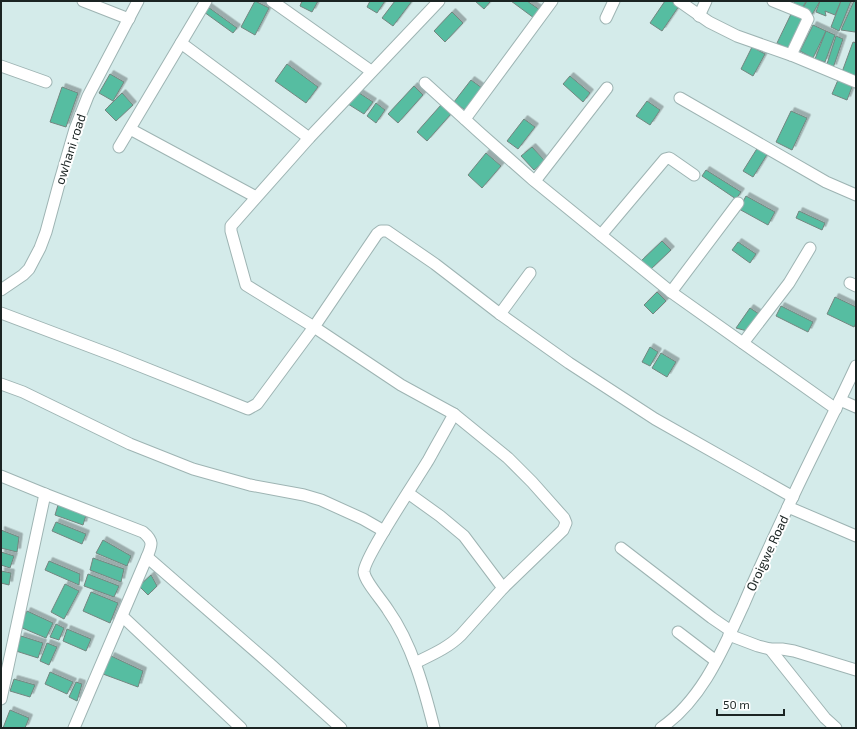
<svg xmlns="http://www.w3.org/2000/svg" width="857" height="729" viewBox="0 0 857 729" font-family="'Exo 2',sans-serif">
<defs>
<filter id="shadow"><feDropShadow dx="3.5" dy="-3.5" stdDeviation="0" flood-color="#0004"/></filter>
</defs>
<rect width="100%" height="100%" fill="#d4ebea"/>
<g fill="#56bda1" stroke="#738680" filter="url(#shadow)">
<polygon points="255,1 269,8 255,35 241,27"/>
<polygon points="302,1 318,1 312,12 300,6"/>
<polygon points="370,1 385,1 377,13 367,7"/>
<polygon points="395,1 412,1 393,26 382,18"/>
<polygon points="475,1 488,1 490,2 484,9"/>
<polygon points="511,1 527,1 540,10 534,18"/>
<polygon points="665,1 671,1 679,6 662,31 650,23"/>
<polygon points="795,1 806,1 801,11 792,6"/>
<polygon points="807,1 820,1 810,18 801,11"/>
<polygon points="820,1 841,1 835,15 825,11 826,16 816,12"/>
<polygon points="841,1 851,1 839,31 831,27"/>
<polygon points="854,1 856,1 856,30 855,32 841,30"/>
<polygon points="208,7 237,28 233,33 204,12"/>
<polygon points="452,12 463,23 445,42 434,31"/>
<polygon points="792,12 806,19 791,50 777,43"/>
<polygon points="813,25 826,31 813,58 800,51"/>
<polygon points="826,31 835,35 825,62 815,59"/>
<polygon points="836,36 843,39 833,68 827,64"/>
<polygon points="853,42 856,43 856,77 842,72"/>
<polygon points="752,47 765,54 753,76 741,69"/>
<polygon points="287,64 318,87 306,103 275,81"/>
<polygon points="110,74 124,82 113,101 99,93"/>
<polygon points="570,76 590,93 583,102 563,84"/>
<polygon points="471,80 482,88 465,110 454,102"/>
<polygon points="838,80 852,87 847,100 832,94"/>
<polygon points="414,86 423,95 398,123 388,114"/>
<polygon points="62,87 78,93 66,127 50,122"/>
<polygon points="356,91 373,102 364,114 348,104"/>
<polygon points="122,93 133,105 116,121 105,110"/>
<polygon points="647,101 660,110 650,125 636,116"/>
<polygon points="376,103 385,110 376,123 367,116"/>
<polygon points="441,105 451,114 427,141 417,132"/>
<polygon points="791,111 807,118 792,150 776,142"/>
<polygon points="524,119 535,127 518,149 507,141"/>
<polygon points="532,147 545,161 534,170 521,156"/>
<polygon points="758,147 768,153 753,177 743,171"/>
<polygon points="486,153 501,166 482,188 468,175"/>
<polygon points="706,170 741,192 736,199 702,176"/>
<polygon points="746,196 775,212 768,225 739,209"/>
<polygon points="799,211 825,223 822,230 796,218"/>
<polygon points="662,241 671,250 650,270 641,261"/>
<polygon points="738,242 756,254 750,263 732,250"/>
<polygon points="657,292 666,301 653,314 644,305"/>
<polygon points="835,297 856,307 856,323 854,327 827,314"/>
<polygon points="781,306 813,322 808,332 776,316"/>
<polygon points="750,308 759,314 747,331 736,328"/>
<polygon points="650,347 658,352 650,366 642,362"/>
<polygon points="661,353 676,362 667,377 652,368"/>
<polygon points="58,505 86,515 83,525 55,515"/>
<polygon points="56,522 86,534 82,544 52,531"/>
<polygon points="1,530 19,537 17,552 1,548"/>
<polygon points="103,540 131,556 127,566 96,553"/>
<polygon points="1,552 14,556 10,568 1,565"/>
<polygon points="93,558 124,569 121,582 90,570"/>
<polygon points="49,561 80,574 79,585 45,570"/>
<polygon points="1,571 11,573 9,585 1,583"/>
<polygon points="88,574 119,586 114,597 84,586"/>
<polygon points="151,575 157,586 148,595 139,586"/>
<polygon points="65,584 79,591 64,619 51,612"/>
<polygon points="91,592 118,603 110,623 83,611"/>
<polygon points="27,611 53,623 46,638 20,627"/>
<polygon points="56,624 64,628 59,640 50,637"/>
<polygon points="67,629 91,639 86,651 63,641"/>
<polygon points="21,636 43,643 38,658 16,651"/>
<polygon points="47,643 57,647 49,665 40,661"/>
<polygon points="111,656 143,671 138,687 103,674"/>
<polygon points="50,672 73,682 67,694 45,684"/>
<polygon points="14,679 35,685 30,697 10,691"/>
<polygon points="76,682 82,684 77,701 69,697"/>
<polygon points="10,710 29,718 25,728 3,728"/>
</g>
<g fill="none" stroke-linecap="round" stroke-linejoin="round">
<defs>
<g id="minor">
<polyline points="83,1 129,19"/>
<polyline points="272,1 371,71"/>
<polyline points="679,1 709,22 737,36 791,55 856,82"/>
<polyline points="773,1 805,14 808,19 791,55"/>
<polyline points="699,16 706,1"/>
<polyline points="606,18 614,1"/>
<polyline points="181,43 309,138"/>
<polyline points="1,66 46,82"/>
<polyline points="425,83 480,133 532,179 671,292 836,409"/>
<polyline points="680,98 826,182 856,195"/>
<polyline points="465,119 552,1"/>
<polyline points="130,129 256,197"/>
<polyline points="119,147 206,1"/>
<polyline points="535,181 607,88"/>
<polyline points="601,235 665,159 669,158 671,159 694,175"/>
<polyline points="850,283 856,286"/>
<polyline points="1,290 23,275 29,269 40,248 46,232 59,184 75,129 88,96 138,1"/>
<polyline points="671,292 738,203"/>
<polyline points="1,313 115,356 248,409 257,404 314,327 377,234 381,231 387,231 435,264 500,314 569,363 655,419 793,497"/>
<polyline points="500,314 530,273"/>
<polyline points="743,343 789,283 810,248"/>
<polyline points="1,384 23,392 130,444 193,469 250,485 304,495 321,500 363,519 384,531"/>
<polyline points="840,400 856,407"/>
<path d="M1,476L45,494L143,532C154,541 152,545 147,557L74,728"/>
<polyline points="408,493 440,516 464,536 503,588"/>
<polyline points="788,507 856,536"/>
<polyline points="621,548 712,618 731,631"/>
<polyline points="147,557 270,664 341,728"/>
<polyline points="122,616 241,728"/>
<polyline points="678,632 716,661"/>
<polyline points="729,635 758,646 770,649 782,649 794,651 856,670"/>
<polyline points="770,649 825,718 836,728"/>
<path d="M415,663C431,655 448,648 461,635L503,588L563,530L566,523L564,518L532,482L508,458L454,414L401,385L314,327L246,285L231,231V226L309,138L439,1"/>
<polyline points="1,699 45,494"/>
<path d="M434,728C424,688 412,644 388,610C382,600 365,582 364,572C363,559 419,476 429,459C437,444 446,429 454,414"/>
<path d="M661,728C702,700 723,649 743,606C757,573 772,541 787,509C809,461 834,414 856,366"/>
</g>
</defs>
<use href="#minor" stroke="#9eb4b3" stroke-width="13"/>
<use href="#minor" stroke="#fff" stroke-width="11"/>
</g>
<g text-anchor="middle" stroke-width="4" stroke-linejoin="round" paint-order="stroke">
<g font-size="13" fill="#1b2423" stroke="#fff">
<text transform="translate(70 149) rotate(-72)" y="5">owhani road</text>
<text transform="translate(767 553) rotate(-65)" y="5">Oroigwe Road</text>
</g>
</g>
<rect width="857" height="729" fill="none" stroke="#1b2423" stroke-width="4"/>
<path d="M717 709v6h67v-6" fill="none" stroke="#1b2423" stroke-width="2"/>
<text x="723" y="709" font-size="12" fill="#1b2423" stroke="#ffffff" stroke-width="3" paint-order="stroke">50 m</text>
</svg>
